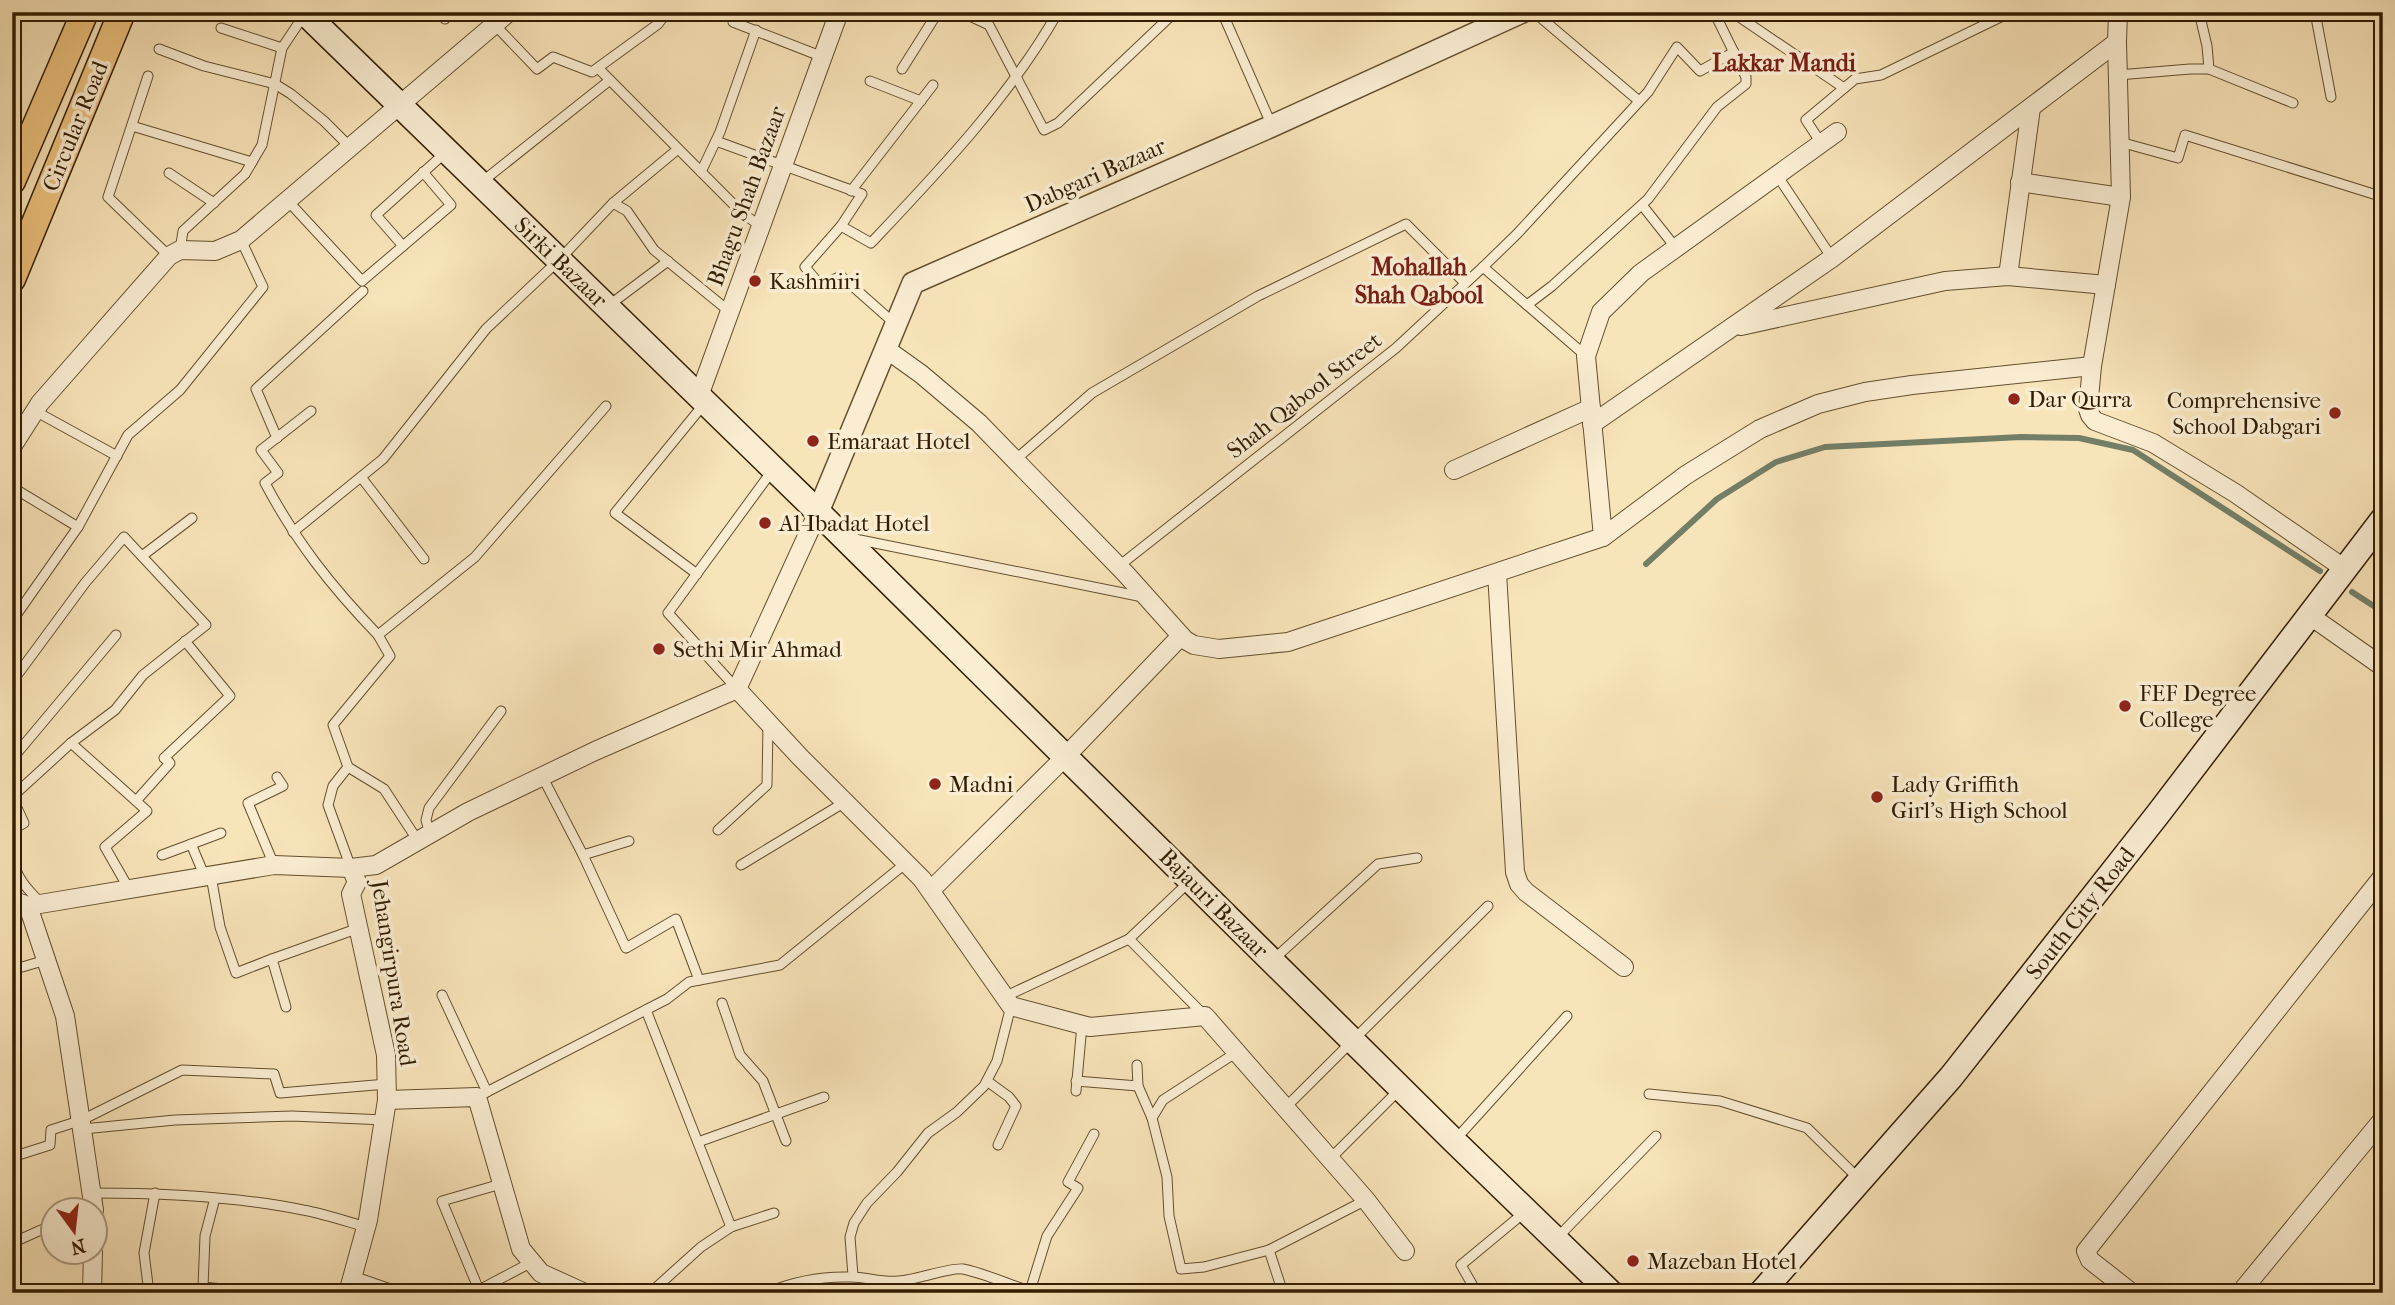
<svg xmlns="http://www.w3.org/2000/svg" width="2395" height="1305" viewBox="0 0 2395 1305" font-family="'IM FELL French Canon',serif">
<rect width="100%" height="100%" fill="#f8e4b9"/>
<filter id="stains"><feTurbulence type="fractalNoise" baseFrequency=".00286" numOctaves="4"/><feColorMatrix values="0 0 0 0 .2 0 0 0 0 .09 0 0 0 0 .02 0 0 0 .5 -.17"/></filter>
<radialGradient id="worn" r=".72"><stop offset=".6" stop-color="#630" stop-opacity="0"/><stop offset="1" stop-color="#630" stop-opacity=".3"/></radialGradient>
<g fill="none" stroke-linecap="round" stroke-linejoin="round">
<g stroke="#737e67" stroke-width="6">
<polyline points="1646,564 1717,499 1776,462 1825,447 2021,437 2079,438 2133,450 2320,571"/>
<polyline points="2352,592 2383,612"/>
</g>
<defs>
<g id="service">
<polyline points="443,12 445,19"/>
<polyline points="738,12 733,22 823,57"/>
<polyline points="961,12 989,25 1044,130 1058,123 1175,12"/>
<polyline points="1222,12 1272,126"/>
<polyline points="1534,12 1639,101"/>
<polyline points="1732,12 1844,88"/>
<polyline points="2199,12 2207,46 2209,69"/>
<polyline points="2315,12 2331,97"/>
<polyline points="495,25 537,69 553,57 592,72 658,24 667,12"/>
<polyline points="221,28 282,48"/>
<polyline points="159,49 204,66 275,84 291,94 324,121 351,148"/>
<polyline points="599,69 743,214 761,226"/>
<polyline points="902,69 938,12"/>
<polyline points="2118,75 2190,69 2209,69 2293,103"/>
<polyline points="148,76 108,197 169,256"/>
<polyline points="870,81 921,101"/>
<polyline points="132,126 252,162"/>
<polyline points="716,141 862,194 841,226 805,267 821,286 841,276 894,323"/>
<polyline points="2120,142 2178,158 2185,135 2383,197"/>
<polyline points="1821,143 1806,120 1855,79 1881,75 2011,12"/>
<polyline points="701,172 720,132 756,30"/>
<polyline points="169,173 214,203"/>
<polyline points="1777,175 1832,258"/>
<polyline points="483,181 610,80"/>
<polyline points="851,191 933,85"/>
<polyline points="288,201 362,281 451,205 423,172"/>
<polyline points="613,203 627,211 654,250 730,312"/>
<polyline points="1642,205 1676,248"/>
<path d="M841,226L871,243C939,171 1009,98 1058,12"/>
<polyline points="403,246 376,215 446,152"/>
<polyline points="180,250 183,231 245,174 262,145 282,48 304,15"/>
<polyline points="1483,267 1586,356"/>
<polyline points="1527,305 1552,286 1648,199 1717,107 1746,84 1746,77 1714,12"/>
<polyline points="608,306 668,261"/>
<polyline points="35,411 117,456"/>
<path d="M311,411L261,450L278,473L265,483C297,543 331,586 378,635"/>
<polyline points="277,438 256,389 363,291"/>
<polyline points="1015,460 1092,393 1258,296 1406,224 1465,283"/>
<polyline points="361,477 424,559"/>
<polyline points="12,487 78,527 12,621"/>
<polyline points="78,527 128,435 180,390 263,287 241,240"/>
<polyline points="293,532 383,459 486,329 559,260 613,203 678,149"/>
<polyline points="855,539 1143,597"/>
<polyline points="142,556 192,518"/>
<polyline points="1119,566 1396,348 1483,267 1517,234 1648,92 1677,47 1700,71 1734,52"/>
<polyline points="697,574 615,513 704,404"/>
<polyline points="12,682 85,583 124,537 206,625 143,675 115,710 71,743 12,797"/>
<polyline points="737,689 668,613 772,471"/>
<polyline points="71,743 136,801"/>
<polyline points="12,759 116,635"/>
<polyline points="348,767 384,789 418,841"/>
<polyline points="542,776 583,855 626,948 676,919 699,980"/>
<polyline points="12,797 24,823 12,830"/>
<polyline points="718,830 767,785 768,725"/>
<polyline points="430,834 426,820 429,808 501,711"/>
<polyline points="191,844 205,877"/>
<polyline points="162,855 221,833"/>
<polyline points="583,855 629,841"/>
<path d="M12,858C17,878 26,888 40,902"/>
<polyline points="274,865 248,803 283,786 277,777"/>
<polyline points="741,865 845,802"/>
<polyline points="351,868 328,805 333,786 348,767 333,725 390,656 378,635 475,557 606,406"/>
<polyline points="211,876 220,927 236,973 272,959"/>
<polyline points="129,889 105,847 147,811 136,801 170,763 164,758 230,696 185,641"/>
<polyline points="1129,939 1204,1015"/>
<polyline points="1274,959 1378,864 1417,858"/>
<polyline points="12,970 46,960"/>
<polyline points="442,995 487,1092"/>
<polyline points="1004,997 1129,939 1189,882"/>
<polyline points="722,1003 740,1055 763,1081 786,1141"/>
<polyline points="286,1007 272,959 359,928"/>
<polyline points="646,1010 731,1227"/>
<polyline points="1137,1065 1138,1086 1152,1118 1167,1177 1169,1216 1181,1269 1204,1267 1269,1250 1366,1200"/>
<polyline points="987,1081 1009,1097 1016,1106 998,1145"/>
<polyline points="1076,1081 1138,1086"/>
<polyline points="1076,1091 1082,1025"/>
<polyline points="1649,1094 1720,1101 1807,1128 1859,1179"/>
<polyline points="477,1097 667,999 689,982 780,965 906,863"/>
<polyline points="1285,1108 1488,906"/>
<polyline points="1152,1118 1163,1100 1237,1052"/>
<polyline points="83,1129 175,1120 292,1116 385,1120"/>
<polyline points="1456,1139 1567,1016"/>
<polyline points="698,1142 824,1097"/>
<polyline points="12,1157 50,1145 51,1130 82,1120 182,1070 274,1074 280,1093 387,1084"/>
<polyline points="1330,1159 1399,1090"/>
<path d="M93,1193C163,1193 235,1196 303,1210C325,1214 345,1221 366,1227"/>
<polyline points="12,1223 17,1241"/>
<polyline points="1557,1238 1656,1136"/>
<polyline points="12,1243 52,1225"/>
<polyline points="1269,1250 1283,1293"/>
<polyline points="353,1276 402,1293"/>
<polyline points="853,1276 850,1237 854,1223 867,1203 897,1172 928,1133 957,1112 984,1086 997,1061 1011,1006"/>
<polyline points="203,1287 205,1236 215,1198"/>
<polyline points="479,1290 442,1201 501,1184"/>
<polyline points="1030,1291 1047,1236 1078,1188 1068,1182 1094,1134"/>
<polyline points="149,1293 144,1253 155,1193"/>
<polyline points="189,1293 203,1287 263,1293"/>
<polyline points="468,1293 479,1290 532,1262"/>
<polyline points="650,1293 701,1247 731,1227 774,1213"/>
<path d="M766,1293C792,1282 822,1276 851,1277C867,1277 882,1283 899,1281C916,1280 951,1267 963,1269C987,1274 1012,1286 1036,1293"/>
<polyline points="1477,1293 1461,1265 1525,1212"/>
</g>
<g id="minor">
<polyline points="2118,12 2117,42 2121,197 2092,366 2088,409 2090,415 2095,421 2153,443 2235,493 2345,569"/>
<polyline points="2020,182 2121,197"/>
<polyline points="2008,276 2031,108"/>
<polyline points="1741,326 1945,281 2008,276 2106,285"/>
<polyline points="886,349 921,374 979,423 1125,573 1185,640 1194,645 1219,649 1288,642 1603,537 1686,475 1760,429 1818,404 1865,392 1912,385 2092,366"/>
<polyline points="699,396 839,12"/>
<polyline points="1592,424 1832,258 2117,42"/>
<polyline points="12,447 40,403 169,256 180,250 215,251 241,240 509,12"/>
<polyline points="1454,470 1591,408"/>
<polyline points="1603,537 1586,356 1601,312 1641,273 1837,132"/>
<polyline points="1497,573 1515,872 1519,884 1526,892 1624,967"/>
<polyline points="2309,615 2383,667"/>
<polyline points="737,689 801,758 922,879 1011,1006 1090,1027 1205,1016 1366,1200 1405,1251"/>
<polyline points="931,890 1065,757 1181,636"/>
<polyline points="12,900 28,906 274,865 351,868 376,865 468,812 595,751 737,689 818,512"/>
<polyline points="28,906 65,1016 94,1210"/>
<polyline points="387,1100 477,1097 521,1249 541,1273 585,1293"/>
<polyline points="92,1293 93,1252"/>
<polyline points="348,1293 368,1220 387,1100 386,1055 351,894 357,882 351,868"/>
<polyline points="2132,1293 2090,1260 2086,1251 2383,876"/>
<polyline points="2240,1293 2383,1119"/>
</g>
<polyline id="tertiary" points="818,512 913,283 1272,126 1522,12"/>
<g id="secondary">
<polyline points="304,12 818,512 1454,1141 1611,1293"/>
<polyline points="1761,1293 1951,1077 2158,814 2383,519"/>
</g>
<g id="primary">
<polyline points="12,181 85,12"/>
<polyline points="12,279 122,12"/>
</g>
</defs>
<use href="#service" stroke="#644f2e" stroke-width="11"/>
<use href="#minor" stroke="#644f2e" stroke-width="20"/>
<use href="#tertiary" stroke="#644f2e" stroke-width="24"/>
<use href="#secondary" stroke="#321d00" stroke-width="27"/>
<use href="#primary" stroke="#321d00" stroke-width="29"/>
<use href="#service" stroke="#faedd2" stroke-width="9"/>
<use href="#minor" stroke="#faedd2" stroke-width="18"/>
<use href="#tertiary" stroke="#faedd2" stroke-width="21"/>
<use href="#secondary" stroke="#faedd2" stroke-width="24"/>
<use href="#primary" stroke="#ecc27c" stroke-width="26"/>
</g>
<g fill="#8f2418" stroke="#faedd2" stroke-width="2.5">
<circle cx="755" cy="281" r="7"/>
<circle cx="2014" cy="399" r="7"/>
<circle cx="2335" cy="413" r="7"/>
<circle cx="813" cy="441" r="7"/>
<circle cx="765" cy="523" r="7"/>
<circle cx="659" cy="649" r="7"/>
<circle cx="2125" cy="706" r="7"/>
<circle cx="935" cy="784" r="7"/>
<circle cx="1877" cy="797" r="7"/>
<circle cx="1633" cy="1261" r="7"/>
</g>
<g text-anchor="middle" stroke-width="7" stroke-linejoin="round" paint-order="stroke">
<g font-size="23" fill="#321d00" stroke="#faedd2">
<text transform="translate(75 126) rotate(-68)" y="8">Circular Road</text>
<text transform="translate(1095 175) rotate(-24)" y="8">Dabgari Bazaar</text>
<text transform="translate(746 196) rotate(-70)" y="8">Bhagu Shah Bazaar</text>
<text transform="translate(561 262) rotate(44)" y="8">Sirki Bazaar</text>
<text transform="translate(1304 395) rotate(-38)" y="8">Shah Qabool Street</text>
<text transform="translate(1214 903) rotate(45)" y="8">Bajauri Bazaar</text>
<text transform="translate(2080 913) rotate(-52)" y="8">South City Road</text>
<text transform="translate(394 973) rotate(81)" y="8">Jehangirpura Road</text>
</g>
<g font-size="23" fill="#321d00" stroke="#faedd2" text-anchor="start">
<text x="769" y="289">Kashmiri</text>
<text x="2028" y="407">Dar Qurra</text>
<text x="2321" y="408" text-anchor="end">Comprehensive<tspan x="2321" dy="26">School Dabgari</tspan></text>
<text x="827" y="449">Emaraat Hotel</text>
<text x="779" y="531">Al-Ibadat Hotel</text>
<text x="673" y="657">Sethi Mir Ahmad</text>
<text x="2139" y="701">FEF Degree<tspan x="2139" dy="26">College</tspan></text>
<text x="949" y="792">Madni</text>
<text x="1891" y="792">Lady Griffith<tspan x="1891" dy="26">Girl's High School</tspan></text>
<text x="1647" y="1269">Mazeban Hotel</text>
</g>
<g font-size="24" font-weight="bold" fill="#7a1f14" stroke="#faedd2">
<text x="1784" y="71">Lakkar Mandi</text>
<text x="1419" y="275">Mohallah<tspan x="1419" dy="28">Shah Qabool</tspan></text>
</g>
</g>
<rect width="2395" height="1305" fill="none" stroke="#f8e4b9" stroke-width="42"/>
<rect x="14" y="14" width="2367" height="1277" fill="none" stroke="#321d00" stroke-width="3.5"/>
<rect x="21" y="21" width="2353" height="1263" fill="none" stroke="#321d00" stroke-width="2"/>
<g transform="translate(74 1231) rotate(165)"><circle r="33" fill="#faedd2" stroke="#aa9a7e" stroke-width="2"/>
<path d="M0-5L12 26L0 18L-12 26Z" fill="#8f2418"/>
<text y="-10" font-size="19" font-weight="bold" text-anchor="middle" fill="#321d00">N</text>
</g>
<rect width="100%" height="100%" filter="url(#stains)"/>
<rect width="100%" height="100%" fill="url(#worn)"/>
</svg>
